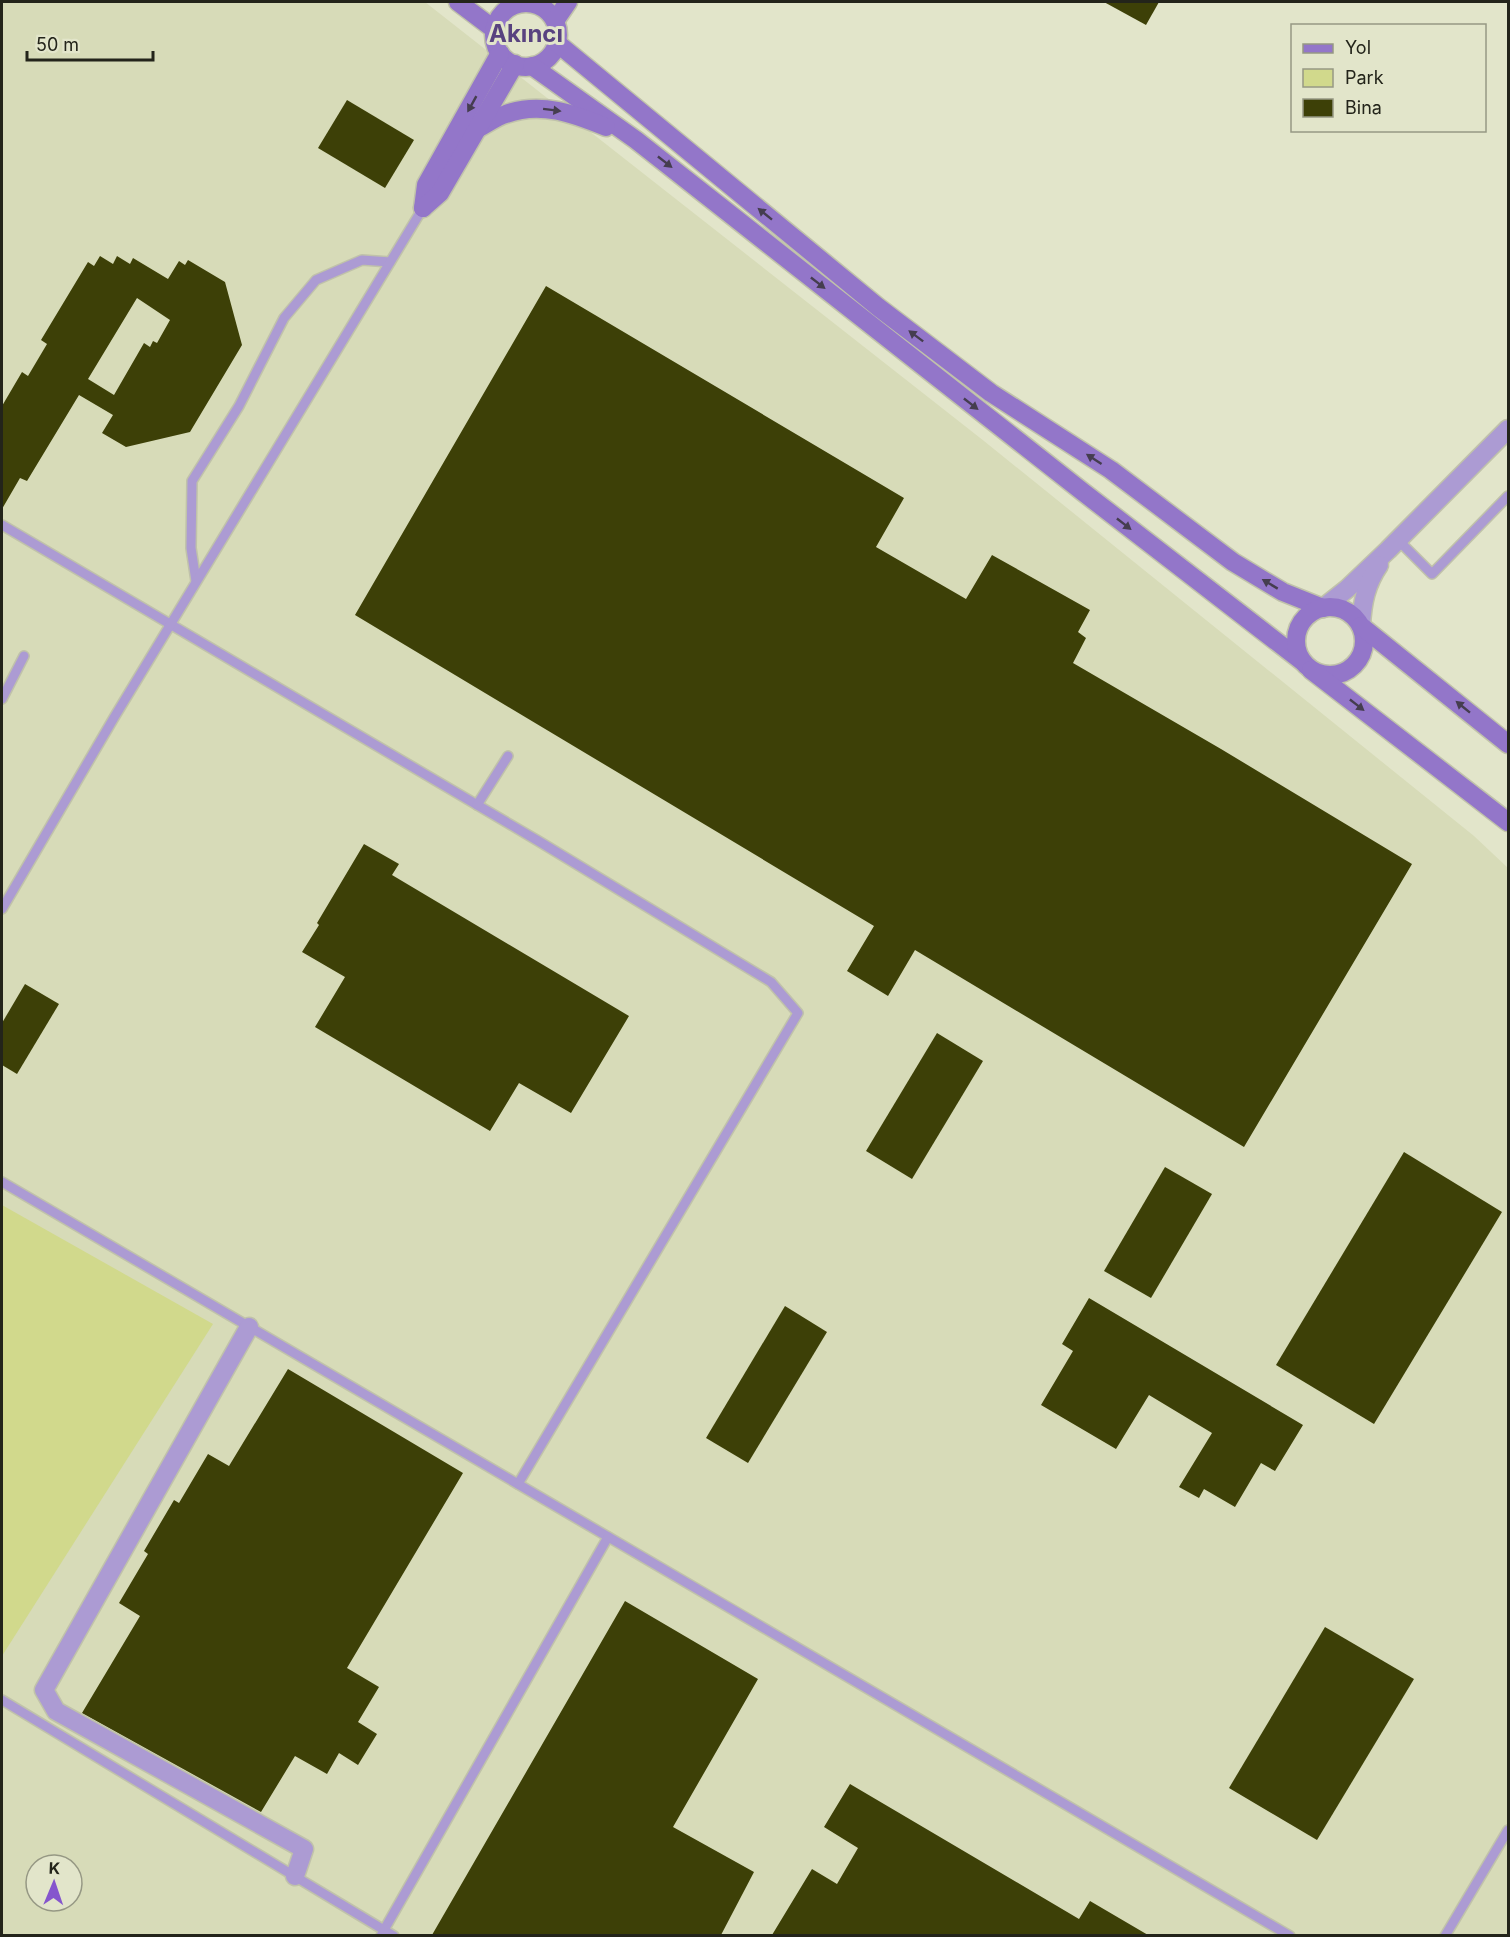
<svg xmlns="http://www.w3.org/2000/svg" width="1510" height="1937" viewBox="0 0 1510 1937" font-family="Inter,sans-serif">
<rect width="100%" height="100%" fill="#e2e5ca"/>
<path fill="#d7dbb8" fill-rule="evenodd" d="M2,2H425L984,441L1474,836L1508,868V1935L2,1936ZM36,1865H72V1901H36Z"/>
<polygon fill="#d1d98c" points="2,1205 213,1324 2,1656"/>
<g fill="#3d4007" fill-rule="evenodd">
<polygon points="1104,2 1159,2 1146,25"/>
<polygon points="347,100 414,140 385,188 318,148"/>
<path d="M100,256L113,264L117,256L130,264L133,258L168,279L179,261L185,265L188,260L225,282L242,345L190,432L126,447L102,433L113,415L79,395L27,481L20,478L2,509V406L22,372L28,376L47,344L41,340L88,262L94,266ZM137,298L170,320L157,343L153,341L150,347L144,343L114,395L88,379Z"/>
<polygon points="546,286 904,498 876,547 966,599 992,555 1090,610 1078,632 1086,638 1073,663 1221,749 1412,864 1244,1147 915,950 888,996 847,971 874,926 355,615"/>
<polygon points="364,844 399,864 392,875 629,1016 571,1113 519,1083 490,1131 315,1027 345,977 302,952 319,925 317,923"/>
<polygon points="25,984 59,1004 17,1074 2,1065 2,1023"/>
<polygon points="937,1033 983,1061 912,1179 866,1151"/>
<polygon points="1404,1152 1502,1212 1374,1424 1276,1365"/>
<polygon points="1165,1167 1212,1194 1151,1298 1104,1271"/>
<polygon points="1089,1298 1303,1425 1275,1471 1261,1463 1235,1507 1204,1489 1199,1498 1179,1487 1212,1433 1149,1395 1116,1449 1041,1405 1073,1351 1062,1344"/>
<polygon points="785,1306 827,1332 748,1463 706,1438"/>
<polygon points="288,1369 463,1473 347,1668 379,1687 358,1722 377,1734 358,1765 339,1753 327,1774 295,1756 261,1812 82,1713 140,1616 119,1603 148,1554 144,1551 174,1500 179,1503 208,1454 229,1466"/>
<polygon points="625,1601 758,1679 673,1827 754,1872 721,1935 432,1935"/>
<polygon points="1325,1627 1414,1679 1317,1840 1229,1788"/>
<polygon points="850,1784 1079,1919 1090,1901 1148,1935 772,1935 812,1869 837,1884 858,1848 824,1827"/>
</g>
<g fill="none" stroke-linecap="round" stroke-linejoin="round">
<defs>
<g id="service">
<polyline points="2,525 540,842 771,982 798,1013 518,1484"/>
<polyline points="1398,540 1432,574 1508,496"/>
<polyline points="196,581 191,548 192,481 239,406 284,318 316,280 362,260 390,262"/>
<polyline points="2,699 24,656"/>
<polyline points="477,805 508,756"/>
<polyline points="2,909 115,716 423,208"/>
<polyline points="2,1182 1290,1936"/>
<polyline points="2,1700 384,1930 381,1936"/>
<polyline points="394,1936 384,1930 608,1537"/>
<polyline points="1445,1936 1508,1830"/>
</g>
<polyline id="minor" points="249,1327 44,1690 56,1711 304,1849 295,1876"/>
<g id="tertiary">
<polyline points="1323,608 1347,589 1388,550 1508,429"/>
<path d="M1361,626C1362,603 1366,584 1379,565"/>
</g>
<g id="secondary">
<polyline points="458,2 495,30"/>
<circle cx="526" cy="35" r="32"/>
<polyline points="555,21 568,2"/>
<polyline points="557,43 878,307 991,393 1111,470 1233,562 1283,592 1323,608"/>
<polyline points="532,66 636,140 1083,492 1303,662"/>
<path d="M477,129C487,124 496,117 506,114C541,101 574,114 606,127"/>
<polyline points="423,208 426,185 500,53"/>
<polyline points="423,208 440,193 515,64"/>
<circle cx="1330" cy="641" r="34"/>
<polyline points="1361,626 1508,744"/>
<polyline points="1311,670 1508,822"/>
</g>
</defs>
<use href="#service" stroke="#c0c2aa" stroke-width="12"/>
<use href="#minor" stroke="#c0c2aa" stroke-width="21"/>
<use href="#tertiary" stroke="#c0c2aa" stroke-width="21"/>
<use href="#secondary" stroke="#c0c2aa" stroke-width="21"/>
<use href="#service" stroke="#ac9bd3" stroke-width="9"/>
<use href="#minor" stroke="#ac9bd3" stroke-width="18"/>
<use href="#tertiary" stroke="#ac9bd3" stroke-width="18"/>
<use href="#secondary" stroke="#9376c9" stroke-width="18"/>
</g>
<defs><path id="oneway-solid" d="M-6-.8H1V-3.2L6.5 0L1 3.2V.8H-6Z" transform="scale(1.5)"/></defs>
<g fill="#453d4f">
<use href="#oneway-solid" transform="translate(472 104) rotate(119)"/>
<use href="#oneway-solid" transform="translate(552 110) rotate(7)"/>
<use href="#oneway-solid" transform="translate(665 162) rotate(38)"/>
<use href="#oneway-solid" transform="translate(765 214) rotate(-141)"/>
<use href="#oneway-solid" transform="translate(818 283) rotate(38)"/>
<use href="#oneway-solid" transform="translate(916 336) rotate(-143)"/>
<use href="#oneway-solid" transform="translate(971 404) rotate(38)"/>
<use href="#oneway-solid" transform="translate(1094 459) rotate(-147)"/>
<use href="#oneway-solid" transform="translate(1124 524) rotate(38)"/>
<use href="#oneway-solid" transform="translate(1270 584) rotate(-149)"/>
<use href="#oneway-solid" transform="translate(1357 705) rotate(38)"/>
<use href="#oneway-solid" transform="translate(1463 707) rotate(-141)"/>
</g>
<g text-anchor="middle" stroke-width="6" stroke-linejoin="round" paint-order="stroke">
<g font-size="24" font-weight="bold" fill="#58427f" stroke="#e2e5ca">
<text x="526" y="42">Akıncı</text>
</g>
</g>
<rect width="1510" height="1937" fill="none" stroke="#23241a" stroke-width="6"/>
<rect x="1291" y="24" width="195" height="108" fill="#e2e5ca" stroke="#969884" stroke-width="1.5"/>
<rect x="1303" y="44" width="30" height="9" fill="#9376c9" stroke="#969884" stroke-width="1.5"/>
<text x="1345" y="54" font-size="18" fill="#23241a">Yol</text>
<rect x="1303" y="69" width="30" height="18" fill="#d1d98c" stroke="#969884" stroke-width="1.5"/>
<text x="1345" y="84" font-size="18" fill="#23241a">Park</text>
<rect x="1303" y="99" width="30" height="18" fill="#3d4007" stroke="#969884" stroke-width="1.5"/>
<text x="1345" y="114" font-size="18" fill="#23241a">Bina</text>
<g transform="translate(54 1883) rotate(2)"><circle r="28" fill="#e2e5ca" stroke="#969884" stroke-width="1.5"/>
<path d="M0-4.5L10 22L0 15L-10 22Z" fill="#8555cd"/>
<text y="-9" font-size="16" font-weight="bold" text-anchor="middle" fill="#23241a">K</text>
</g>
<path d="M27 51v9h126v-9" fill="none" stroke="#23241a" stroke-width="3"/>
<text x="36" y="51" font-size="18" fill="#23241a" stroke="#e2e5ca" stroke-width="4.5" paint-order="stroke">50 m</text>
</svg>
